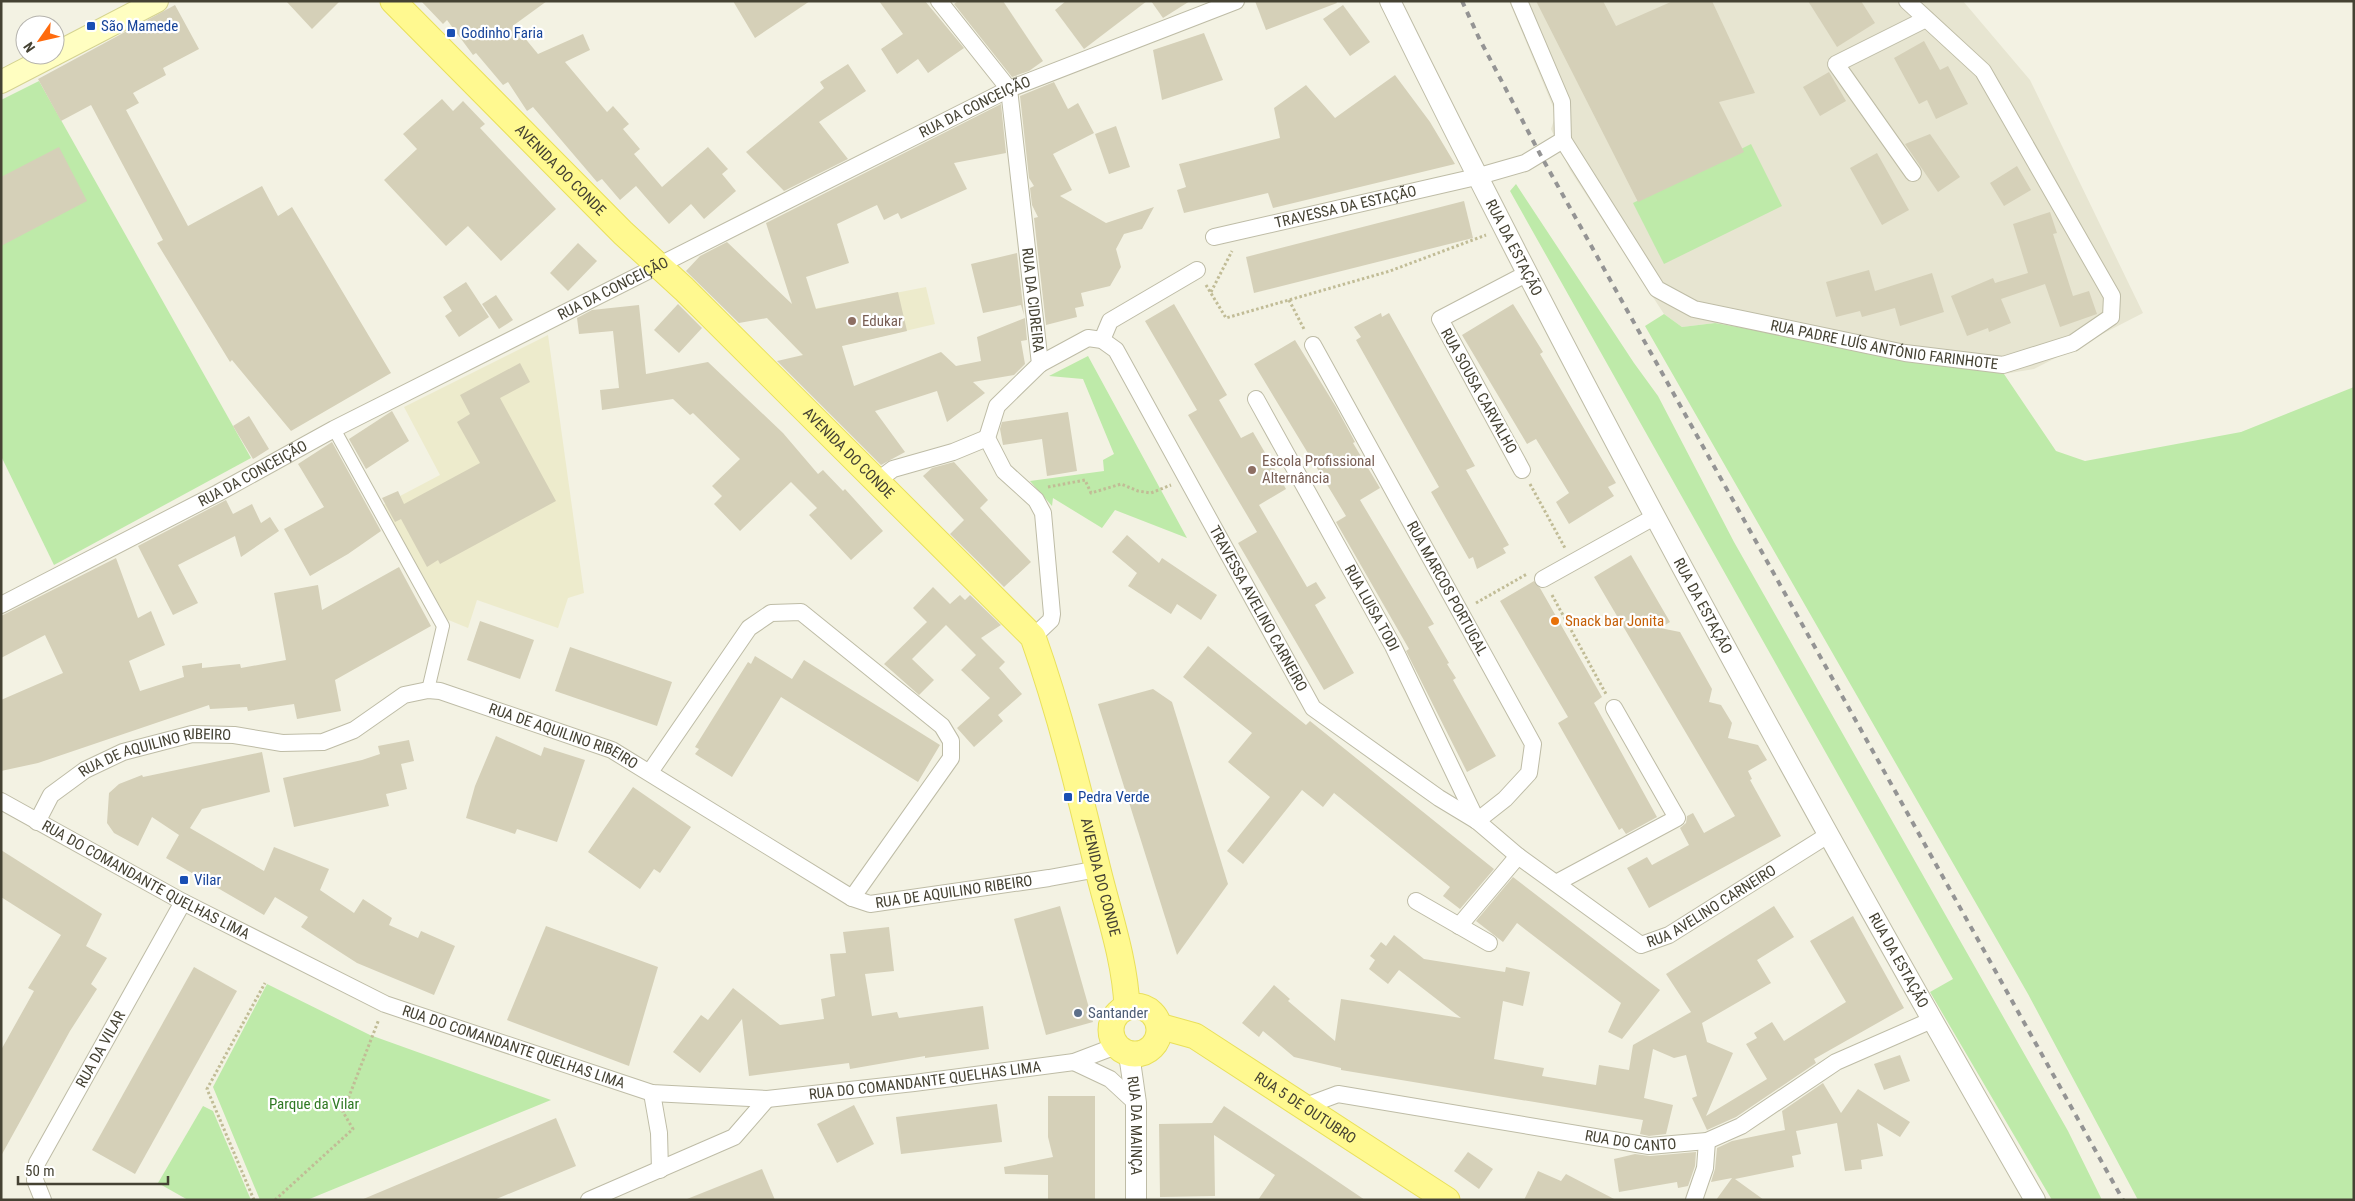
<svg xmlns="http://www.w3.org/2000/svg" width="2355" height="1201" viewBox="0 0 2355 1201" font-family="'Roboto Condensed',sans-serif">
<rect width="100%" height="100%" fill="#f3f2e3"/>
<polygon fill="#e7e5d1" points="1509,1 1963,1 2030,80 2143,313 2034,369 2004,374 1715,323 1682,327 1664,314 1570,170 1551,129 1556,114"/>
<g fill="#edebcc">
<polygon points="926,287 935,324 803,355 767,318"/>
<polygon points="548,335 584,593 568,598 558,628 477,600 468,628 446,619 381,506 440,475 404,407"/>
</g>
<g fill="#beeaa9">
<polygon points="39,81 251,458 54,565 1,456 1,100"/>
<polygon points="1751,144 1782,206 1664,264 1633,203"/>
<polygon points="1516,184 1634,363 1658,396 1734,542 2068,1131 2102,1200 2052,1200 1930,992 1953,979 1510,191"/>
<polygon points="1664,314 1682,327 1715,323 2004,374 2056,451 2085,461 2241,432 2354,387 2354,1200 2138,1200 2028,994 1645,326"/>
<polygon points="1088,356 1187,538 1115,510 1102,528 1053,498 1052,506 1030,481 1104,471 1103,460 1114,454 1083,379 1049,376"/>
<polygon points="267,984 370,1035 551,1100 307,1200 260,1200 213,1087"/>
<polygon points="203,1106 213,1111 251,1200 188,1200 158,1183"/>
</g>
<g fill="#d5d0b8">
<polygon points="286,1 340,1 312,29"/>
<polygon points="421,1 547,1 514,25 538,54 583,34 590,50 565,62 607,112 613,106 629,124 623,129 640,149 634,154 662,187 708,147 728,169 722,174 736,191 704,219 691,204 669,224 636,186 620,200 602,179 597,182 533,107 527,111 508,82 503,85 476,53 473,55 447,20 443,24"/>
<polygon points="733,1 810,1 755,38"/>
<polygon points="879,1 925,1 964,48 928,73 918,59 897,74 881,49 903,34"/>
<polygon points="958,1 1003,1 1043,61 1029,71 1012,77 954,4"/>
<polygon points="1066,1 1147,1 1084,49 1055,10"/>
<polygon points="1151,1 1190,1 1163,18"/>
<polygon points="1255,1 1336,1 1337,3 1266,30"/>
<polygon points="1536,1 1603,1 1616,26 1673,1 1712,1 1755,93 1719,102 1744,152 1638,202"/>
<polygon points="1808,1 1861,1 1875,23 1837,47"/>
<polygon points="175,5 199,49 163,68 166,75 133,93 139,103 126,110 188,226 262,186 278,216 292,207 391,373 291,431 232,360 230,362 157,243 163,240 91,105 61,121 38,79"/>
<polygon points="1343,5 1370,42 1350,56 1323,19"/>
<polygon points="1204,33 1223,80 1162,100 1153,50"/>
<polygon points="1924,41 1940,70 1948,66 1968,104 1936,119 1927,100 1919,104 1894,58"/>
<polygon points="848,64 866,91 819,122 848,159 784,191 746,152 824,88 820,82"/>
<polygon points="1829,72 1846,101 1820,116 1803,87"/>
<polygon points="1395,75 1430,122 1455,164 1273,208 1268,193 1184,213 1177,190 1186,187 1179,164 1280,138 1274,108 1306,85 1335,118"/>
<polygon points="1054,82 1068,109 1078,103 1094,133 1053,154 1072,190 1060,196 1106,223 1154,207 1142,229 1124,234 1116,249 1121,267 1110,286 1081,293 1084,306 1075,308 1077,317 1046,325 1034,218 1038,217 1032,205 1030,188 1034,186 1029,178 1020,96"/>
<polygon points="442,99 453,111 463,101 485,124 480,128 556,209 501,261 468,226 446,246 384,180 417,149 403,134"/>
<polygon points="1001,104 1006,153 954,163 967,189 901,219 898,213 884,220 877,205 837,224 849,263 806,277 816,309 898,292 907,331 842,346 854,386 941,352 956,366 981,361 977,337 1025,318 1027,340 1021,341 1025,364 1014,375 973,382 985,393 947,422 937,391 875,411 905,452 881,465 777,361 803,355 767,318 739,323 686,271 700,256 727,242 792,304 766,223"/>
<polygon points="1116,126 1130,167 1109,174 1095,134"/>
<polygon points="1930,134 1960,177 1938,192 1905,144"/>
<polygon points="59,147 87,201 1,246 1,177"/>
<polygon points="1877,153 1909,210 1882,225 1850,168"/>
<polygon points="2017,166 2031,190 2004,206 1990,183"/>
<polygon points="1464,201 1473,238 1254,293 1246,257"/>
<polygon points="2050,212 2057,233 2053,234 2073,296 2089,291 2097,314 2060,327 2045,284 2001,299 2011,323 1989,332 1988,328 1967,336 1951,296 1993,278 1995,283 2028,273 2013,224"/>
<polygon points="578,243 597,261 568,291 550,273"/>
<polygon points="1017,253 1024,315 1021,305 983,313 971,264"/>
<polygon points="1869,270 1875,291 1932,273 1944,312 1900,326 1895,308 1862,317 1860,311 1836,317 1826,282"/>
<polygon points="466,282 489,317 459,337 445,316 452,311 443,297"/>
<polygon points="496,295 513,320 499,329 482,304"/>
<polygon points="678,304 702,328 679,353 654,330"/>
<polygon points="1174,304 1227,395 1219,400 1241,438 1253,432 1286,489 1259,505 1307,587 1316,582 1326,598 1315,605 1354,673 1324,690 1238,543 1257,532 1188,415 1197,410 1145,321"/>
<polygon points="1513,304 1543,352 1540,354 1616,483 1608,487 1614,496 1569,524 1556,502 1569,493 1536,439 1527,444 1462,335"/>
<polygon points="639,305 646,374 708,362 783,433 818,474 823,470 843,491 845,489 883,531 851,560 809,515 817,508 791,482 740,531 714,504 722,496 712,486 740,459 693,413 690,415 673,399 602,410 600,390 619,388 613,331 579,334 577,318 592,310"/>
<polygon points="1381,313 1382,317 1389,313 1475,466 1466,470 1509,545 1503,548 1506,553 1477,569 1473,557 1469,559 1431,492 1439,487 1356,340 1361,337 1354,327"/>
<polygon points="1295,340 1336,407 1355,442 1353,443 1380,488 1360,500 1434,624 1428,627 1449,663 1447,664 1456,678 1453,680 1496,756 1467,772 1406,651 1409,649 1336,522 1346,516 1254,364"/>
<polygon points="520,363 530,382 500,398 556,501 440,564 438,560 427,567 401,519 395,522 382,498 398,491 404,504 480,463 457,422 470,414 460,395"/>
<polygon points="392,411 409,441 366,469 349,439"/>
<polygon points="1068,412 1077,471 1047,476 1042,439 1003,445 1000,429 1002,422"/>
<polygon points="249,416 269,449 253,459 233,426"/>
<polygon points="332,442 381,531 348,554 310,576 284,529 324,507 298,464"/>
<polygon points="954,462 988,500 980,508 1031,562 1004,587 950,534 964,520 923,476 932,468"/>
<polygon points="226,500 233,514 252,504 261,523 270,517 279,531 241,557 235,536 178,565 198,603 173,615 138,546"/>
<polygon points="1127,535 1159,563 1162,558 1217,595 1201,620 1177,604 1171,614 1128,586 1137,573 1112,552"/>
<polygon points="1631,555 1670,622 1660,628 1680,632 1712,689 1709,702 1721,705 1732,723 1728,738 1758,745 1767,760 1748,771 1752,779 1750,780 1781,836 1649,908 1627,868 1647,857 1652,865 1689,845 1680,828 1686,823 1687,816 1693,813 1704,833 1735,816 1594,577"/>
<polygon points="116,558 138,618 151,611 165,645 129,661 140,691 184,677 182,666 202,663 202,668 240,664 241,668 286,660 274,593 318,585 322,610 399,567 431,626 335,680 341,711 297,719 294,704 248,711 247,707 210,709 209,705 38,763 1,771 1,700 63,673 45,635 1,658 1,616"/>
<polygon points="1534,581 1540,588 1602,697 1594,703 1657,817 1626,834 1622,828 1619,830 1558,723 1568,717 1500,601"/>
<polygon points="933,587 950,604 960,595 965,600 970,595 1001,625 981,638 1005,662 999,668 1022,694 998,715 1003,721 974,747 957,728 990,698 961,670 976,655 946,625 912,659 934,680 919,695 884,664 927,622 913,608"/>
<polygon points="480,621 534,640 520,679 467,660"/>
<polygon points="1208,646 1306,725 1310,721 1494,869 1460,909 1443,896 1450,887 1334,793 1323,807 1302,790 1243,864 1227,851 1270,797 1228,762 1252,733 1183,677"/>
<polygon points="570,647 672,682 657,726 555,691"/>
<polygon points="755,656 792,679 804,660 940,745 918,782 781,697 732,777 695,754 699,749 695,747 748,662 751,664"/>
<polygon points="1153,689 1172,702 1228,884 1177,955 1098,704"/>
<polygon points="496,736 541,756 544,747 585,760 557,842 517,829 515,834 466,818 475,786"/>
<polygon points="409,740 414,761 401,764 407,789 386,794 389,806 294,827 283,778 362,760 380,754 378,746"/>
<polygon points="262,752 270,792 202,809 190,828 264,871 274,847 329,869 320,890 354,913 363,899 392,918 389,925 418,938 421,931 455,946 434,995 357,963 301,927 308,917 275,897 264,915 166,858 179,835 152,817 138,846 114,833 107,823 109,793 119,784 142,775 143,777"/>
<polygon points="633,787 691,827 660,873 654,869 640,889 588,852"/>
<polygon points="1,850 102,914 86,946 107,958 91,984 97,989 70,1031 1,1156 1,1050 34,991 28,988 61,935 1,897"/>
<polygon points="1513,877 1660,990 1622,1039 1608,1032 1621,1003 1517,923 1503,942 1476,921"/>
<polygon points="1060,906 1093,1022 1046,1035 1014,919"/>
<polygon points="1774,906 1794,937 1757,960 1771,983 1702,1023 1707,1042 1733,1053 1706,1116 1767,1079 1746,1044 1757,1038 1754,1033 1772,1022 1784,1041 1846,1002 1810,941 1853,916 1904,1008 1814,1059 1816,1063 1736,1117 1707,1130 1692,1098 1697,1096 1686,1055 1674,1058 1653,1049 1644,1098 1673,1105 1666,1134 1649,1136 1640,1134 1643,1120 1341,1070 1341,1068 1294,1057 1263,1031 1259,1037 1242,1023 1274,985 1290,999 1288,1001 1335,1041 1341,999 1461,1018 1399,970 1388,984 1369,969 1375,960 1370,956 1381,942 1386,946 1394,935 1424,959 1505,972 1506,967 1530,972 1523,1006 1503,1001 1494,1059 1544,1068 1542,1076 1596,1085 1599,1065 1629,1070 1633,1045 1691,1012 1666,974"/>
<polygon points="546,926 658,967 629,1066 507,1020"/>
<polygon points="889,927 894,971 865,974 872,1016 897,1012 899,1018 983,1006 989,1049 925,1058 925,1056 850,1069 849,1063 749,1076 742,1019 700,1073 673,1052 701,1015 708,1020 733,988 780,1025 824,1019 821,999 835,996 830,954 846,953 843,932"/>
<polygon points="194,967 237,991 135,1174 92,1150"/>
<polygon points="1900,1055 1910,1081 1884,1090 1874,1064"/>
<polygon points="1823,1083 1841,1113 1858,1089 1910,1122 1900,1137 1877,1123 1883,1156 1861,1160 1862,1169 1845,1171 1837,1123 1796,1131 1801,1154 1792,1156 1794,1167 1735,1179 1764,1200 1716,1200 1732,1178 1711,1182 1715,1169 1717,1148 1732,1141 1785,1130 1782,1111"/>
<polygon points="1048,1096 1095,1096 1095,1200 1048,1200 1048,1175 1005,1174 1004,1167 1053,1157 1048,1137"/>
<polygon points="997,1104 1002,1142 901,1154 896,1117"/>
<polygon points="854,1105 874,1144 837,1163 817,1124"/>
<polygon points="1224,1106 1303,1158 1365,1200 1258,1200 1275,1175 1214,1135 1215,1196 1160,1197 1159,1124 1212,1123"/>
<polygon points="556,1118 576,1166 494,1200 361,1200"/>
<polygon points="1468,1152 1493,1169 1479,1189 1454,1171"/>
<polygon points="1696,1152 1695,1166 1688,1186 1678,1188 1677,1182 1619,1192 1614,1159 1635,1154 1650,1156"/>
<polygon points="762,1169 775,1200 687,1200 687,1199"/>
<polygon points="1538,1171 1561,1181 1566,1174 1616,1200 1524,1200"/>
</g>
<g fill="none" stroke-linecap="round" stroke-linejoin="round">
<defs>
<polyline id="pedestrian" points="334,429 443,626 428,690"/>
<g id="minor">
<path id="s1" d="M939,1L1009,89L1040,364L997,406L987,438L1004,471L1036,500L1043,513L1052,614L1051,620L1033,637"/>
<path id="s2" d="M1563,140L1657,289L1694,309L1905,353L2003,365L2073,343L2111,317L2112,296L1983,71L1907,1"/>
<polyline points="1913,173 1836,64 1926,19"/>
<path id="s3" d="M1214,237L1476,177L1525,163L1563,140L1562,102L1519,1"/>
<polyline points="1102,340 1110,321 1197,270"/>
<path id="s4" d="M1313,345L1533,744L1529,773L1505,799L1477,821"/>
<path id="s5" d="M1040,364L1088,338L1102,340L1116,350L1313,708L1439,798L1477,821L1518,856L1641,945L1669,935L1828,835"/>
<path id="s6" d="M1256,399L1393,646L1477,821"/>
<polyline points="1522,470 1440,319 1526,274"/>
<polyline points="877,481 893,469 953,452 987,438"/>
<polyline points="1543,579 1656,516"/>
<path id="s7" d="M1,605L218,493L334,429L1009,89L1236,1"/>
<polyline points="650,772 749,628 771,613 801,612 942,726 951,741 951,758 852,898"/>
<path id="s8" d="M1,801L183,902L385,1004L652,1093L767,1099L914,1083L1074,1062L1116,1046"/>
<path id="s9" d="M37,822L51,795L85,770L123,752L192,734L234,735L282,743L323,742L354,730L404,695L428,690L440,691L612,750L852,898L870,904L1049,878L1098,869"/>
<polyline points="1556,883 1677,818 1614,708"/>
<polyline points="1416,901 1489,943"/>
<polyline points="1459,926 1518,856"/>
<polyline points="1074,1062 1110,1079 1136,1103"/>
<polyline points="652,1093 659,1133 660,1170"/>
<path id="s10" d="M1303,1107L1338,1094L1649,1146L1707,1141L1741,1126L1836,1062L1932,1020"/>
<path id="s11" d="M43,1200L35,1180L37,1163L183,902"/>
<polyline points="589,1200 734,1137 767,1099"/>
<polyline points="1694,1200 1705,1168 1707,1141"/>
</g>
<g id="tertiary">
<path id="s12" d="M1390,1C1590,408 1809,807 2035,1200"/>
<path id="s13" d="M1129,1054L1136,1103V1200"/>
</g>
<g id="secondary">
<polyline points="55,54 157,1"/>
<polyline points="1,82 53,55"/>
</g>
<g id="primary">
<path id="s14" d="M393,1L623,233L684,289L1033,637C1060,713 1079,791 1098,870C1109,915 1125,960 1127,1007"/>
<circle cx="1135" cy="1030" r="24"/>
<path id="s15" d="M1159,1026L1195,1036L1447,1200"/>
</g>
</defs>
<use href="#pedestrian" stroke="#bebca6" stroke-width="14"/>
<use href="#minor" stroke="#bebca6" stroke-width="18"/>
<use href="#tertiary" stroke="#bebca6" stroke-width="22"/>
<use href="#secondary" stroke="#d5d390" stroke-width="24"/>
<use href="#primary" stroke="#e9e05b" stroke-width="27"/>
<g stroke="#c1bc96" stroke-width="3" stroke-dasharray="2.5 2.5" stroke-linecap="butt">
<polyline points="1206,285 1226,318 1390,271 1486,235"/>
<polyline points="1211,292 1232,251"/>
<polyline points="1289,300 1305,331"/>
<polyline points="1530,484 1565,548"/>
<polyline points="1048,487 1085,480 1091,493 1121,484 1138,491 1151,493 1171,485"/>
<polyline points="1552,595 1606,694"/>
<polyline points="1476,603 1527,574"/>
<polyline points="254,1200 207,1089 265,983"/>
<polyline points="275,1200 353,1129 343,1112 379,1019"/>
</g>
<use href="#pedestrian" stroke="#fff" stroke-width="12"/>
<use href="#minor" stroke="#fff" stroke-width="16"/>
<use href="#tertiary" stroke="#fff" stroke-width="20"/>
<use href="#secondary" stroke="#fffec1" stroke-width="22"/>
<use href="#primary" stroke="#fff990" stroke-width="25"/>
<polyline stroke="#949494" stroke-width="4" stroke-dasharray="6 6" stroke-linecap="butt" points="1462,1 1479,38 1540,154 2123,1200"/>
</g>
<g fill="#1a4fb4" stroke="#fff" stroke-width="2">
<rect x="86" y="21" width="10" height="10" rx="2.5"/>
<rect x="446" y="28" width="10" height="10" rx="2.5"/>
<rect x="1063" y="792" width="10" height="10" rx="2.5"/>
<rect x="179" y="875" width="10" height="10" rx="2.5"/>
</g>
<g fill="#8d6e63" stroke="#fff" stroke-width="2">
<circle cx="852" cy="321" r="5"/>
<circle cx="1252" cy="470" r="5"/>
</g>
<circle fill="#e8710a" stroke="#fff" stroke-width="2" cx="1555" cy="621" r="5"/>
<circle fill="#5c6f8a" stroke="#fff" stroke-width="2" cx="1078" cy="1013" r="5"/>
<g text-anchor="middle" stroke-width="4.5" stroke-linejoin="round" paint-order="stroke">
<g font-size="15" fill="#164399" stroke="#fff" text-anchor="start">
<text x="101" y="31">São Mamede</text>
<text x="461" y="38">Godinho Faria</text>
<text x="1078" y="802">Pedra Verde</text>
<text x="194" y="885">Vilar</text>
</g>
<g font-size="15" fill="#454233" stroke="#fff">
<text dy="5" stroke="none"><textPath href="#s7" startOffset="1094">RUA DA CONCEIÇÃO</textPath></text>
<text dy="5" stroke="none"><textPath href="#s14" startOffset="238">AVENIDA DO CONDE</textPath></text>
<text dy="5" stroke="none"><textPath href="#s3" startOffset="135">TRAVESSA DA ESTAÇÃO</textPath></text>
<text dy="5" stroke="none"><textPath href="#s12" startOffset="276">RUA DA ESTAÇÃO</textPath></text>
<text dy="5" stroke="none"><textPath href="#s7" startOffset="689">RUA DA CONCEIÇÃO</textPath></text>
<text dy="5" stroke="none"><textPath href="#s1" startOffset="325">RUA DA CIDREIRA</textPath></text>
<text dy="5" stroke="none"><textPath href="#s2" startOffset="412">RUA PADRE LUÍS ANTÓNIO FARINHOTE</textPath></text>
<text transform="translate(1479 391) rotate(61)" y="5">RUA SOUSA CARVALHO</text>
<text dy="5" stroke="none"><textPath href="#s14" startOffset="642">AVENIDA DO CONDE</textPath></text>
<text dy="5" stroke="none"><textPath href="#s7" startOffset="284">RUA DA CONCEIÇÃO</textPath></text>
<text dy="5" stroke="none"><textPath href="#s4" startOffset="278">RUA MARCOS PORTUGAL</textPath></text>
<text dy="5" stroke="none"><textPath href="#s12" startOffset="681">RUA DA ESTAÇÃO</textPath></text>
<text dy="5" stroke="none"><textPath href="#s6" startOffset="239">RUA LUISA TODI</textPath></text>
<text dy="5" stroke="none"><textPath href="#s5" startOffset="381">TRAVESSA AVELINO CARNEIRO</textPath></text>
<text dy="5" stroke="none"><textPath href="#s9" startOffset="580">RUA DE AQUILINO RIBEIRO</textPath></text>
<text dy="5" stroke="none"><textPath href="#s9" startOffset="146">RUA DE AQUILINO RIBEIRO</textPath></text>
<text dy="5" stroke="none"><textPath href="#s14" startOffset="1152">AVENIDA DO CONDE</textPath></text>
<text dy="5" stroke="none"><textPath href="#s8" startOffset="165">RUA DO COMANDANTE QUELHAS LIMA</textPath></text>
<text dy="5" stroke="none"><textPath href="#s9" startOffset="1016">RUA DE AQUILINO RIBEIRO</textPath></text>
<text dy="5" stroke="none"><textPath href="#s5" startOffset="980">RUA AVELINO CARNEIRO</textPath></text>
<text dy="5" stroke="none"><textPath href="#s12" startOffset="1086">RUA DA ESTAÇÃO</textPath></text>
<text dy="5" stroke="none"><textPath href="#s8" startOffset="570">RUA DO COMANDANTE QUELHAS LIMA</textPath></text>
<text dy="5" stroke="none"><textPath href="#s11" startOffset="169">RUA DA VILAR</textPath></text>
<text dy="5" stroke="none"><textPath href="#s8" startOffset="990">RUA DO COMANDANTE QUELHAS LIMA</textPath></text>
<text dy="5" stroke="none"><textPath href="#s15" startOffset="169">RUA 5 DE OUTUBRO</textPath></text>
<text dy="5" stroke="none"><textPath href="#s13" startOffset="72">RUA DA MAINÇA</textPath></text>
<text dy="5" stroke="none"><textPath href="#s10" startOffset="334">RUA DO CANTO</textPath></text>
</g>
<g font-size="15" fill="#785e54" stroke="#fff" text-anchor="start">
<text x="862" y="326">Edukar</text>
<text x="1262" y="466">Escola Profissional<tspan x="1262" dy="17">Alternância</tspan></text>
</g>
<g font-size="15" fill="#c56008" stroke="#fff" text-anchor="start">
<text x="1565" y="626">Snack bar Jonita</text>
</g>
<g font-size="15" fill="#4e5e75" stroke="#fff" text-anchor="start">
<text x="1088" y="1018">Santander</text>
</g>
<g font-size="15" fill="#307924" stroke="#fff">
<text x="314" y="1109">Parque da Vilar</text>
</g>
</g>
<rect width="2355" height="1201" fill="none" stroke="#454233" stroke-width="5"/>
<g transform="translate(40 40) rotate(236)"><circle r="24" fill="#ffffff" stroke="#b5b3ad"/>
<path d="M0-4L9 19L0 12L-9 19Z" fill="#ff6b0e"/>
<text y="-8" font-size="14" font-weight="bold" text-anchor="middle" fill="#454233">N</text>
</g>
<path d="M18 1176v8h150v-8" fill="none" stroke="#454233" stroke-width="2.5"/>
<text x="25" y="1176" font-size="15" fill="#454233" stroke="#ffffff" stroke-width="4" paint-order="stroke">50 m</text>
</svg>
